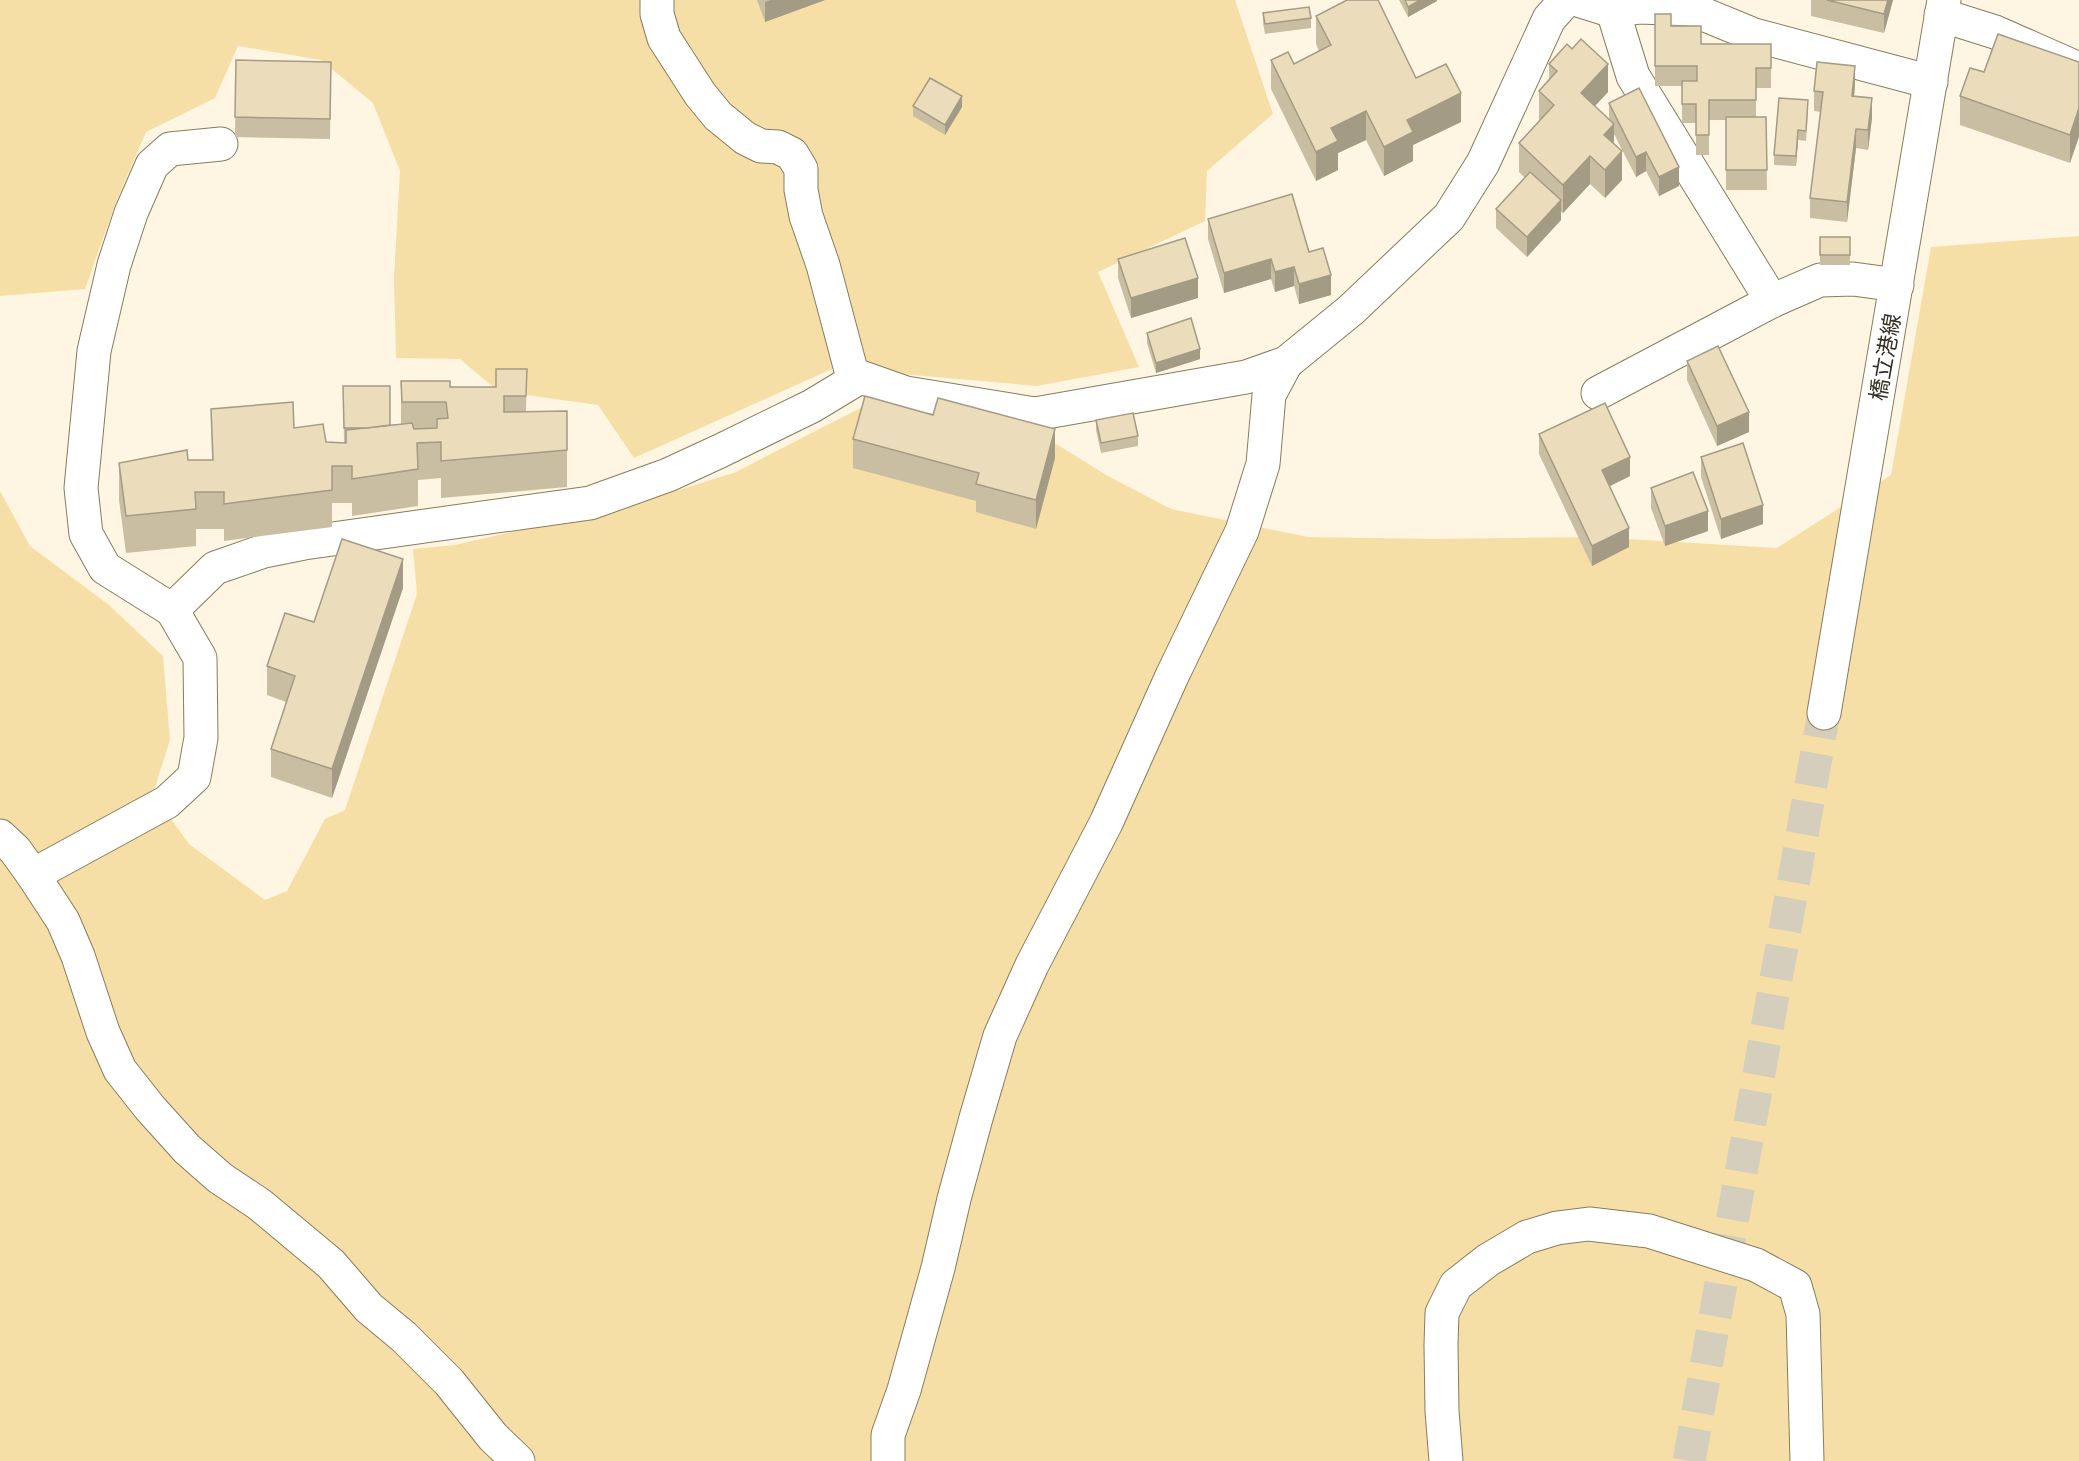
<svg xmlns="http://www.w3.org/2000/svg" width="2079" height="1461" viewBox="0 0 2079 1461" font-family="Cabin,'Noto Sans JP',sans-serif">
<rect width="100%" height="100%" fill="#fef6e2"/>
<g fill="#f6dfa7">
<polygon points="0,0 1235,0 1273,114 1207,171 1205,221 1098,272 1139,367 1037,386 834,368 634,458 598,405 498,391 460,359 396,358 394,278 400,171 373,103 321,60 238,46 215,98 146,132 116,202 85,289 0,296"/>
<polygon points="2079,236 2079,1461 0,1461 0,491 30,546 109,605 163,656 170,740 153,794 189,844 265,900 287,891 325,819 345,810 417,594 413,549 455,545 644,501 736,472 870,403 1021,422 1106,475 1171,509 1308,537 1433,539 1594,537 1777,548 1891,475 1931,247"/>
</g>
<g fill="none" stroke-linecap="round" stroke-linejoin="round">
<polyline stroke="#d6cebc" stroke-width="33" stroke-dasharray="33 16" stroke-linecap="butt" points="1689,1461 1824,713"/>
<defs>
<g id="minor">
<polyline points="657,0 657,14 664,38 700,94 718,116 745,138 761,146 778,147 792,154 801,169 801,190 806,216 823,265 852,374 906,393 1035,414 1246,377 1286,363 1351,310 1449,217 1483,163 1549,19 1566,0"/>
<polyline points="1578,0 1613,11 1640,7 1691,9 1754,35 1931,82"/>
<polyline points="1613,11 1633,76 1772,301"/>
<polyline points="1941,15 1995,32 2079,69"/>
<polyline points="1598,393 1772,301 1820,280 1853,279 1897,285"/>
<polyline points="172,610 215,568 264,551 304,543 590,503 668,475 720,451 812,406 860,377"/>
<polyline points="0,836 15,850 33,875 63,921 78,956 103,1032 120,1070 150,1108 187,1149 220,1178 259,1204 331,1264 369,1308 404,1337 449,1382 493,1437 518,1461"/>
<polyline points="33,875 167,802 194,777 201,738 200,658 172,610 105,568 86,534 81,488 94,351 114,265 131,213 152,165 170,149 221,144"/>
<polyline points="888,1461 888,1435 904,1390 938,1268 954,1199 976,1118 1000,1036 1032,965 1106,823 1172,676 1242,531 1263,464 1269,395 1286,363"/>
<polyline points="1446,1461 1442,1411 1441,1345 1442,1313 1456,1285 1488,1260 1527,1237 1557,1228 1589,1224 1649,1231 1756,1265 1795,1286 1803,1314 1807,1461"/>
</g>
<polyline id="major" points="1824,713 1944,0"/>
</defs>
<use href="#minor" stroke="#887c5d" stroke-width="35"/>
<use href="#major" stroke="#887c5d" stroke-width="35"/>
<use href="#minor" stroke="#fff" stroke-width="33"/>
<use href="#major" stroke="#fff" stroke-width="33"/>
</g>
<g fill="#cabea2">
<polygon points="757,0 825,0 765,22"/>
<polygon points="1399,0 1437,0 1437,1 1408,17"/>
<polygon points="1811,0 1893,0 1884,33 1811,16"/>
<polygon points="1263,13 1311,18 1311,28 1265,34 1263,23"/>
<polygon points="1655,14 1671,26 1701,44 1771,44 1771,88 1756,88 1756,117 1766,117 1767,190 1726,190 1726,120 1709,120 1709,155 1696,155 1696,123 1682,123 1682,86 1655,86"/>
<polygon points="1316,16 1416,78 1461,122 1413,145 1413,161 1384,176 1366,140 1338,153 1338,170 1316,181 1271,89 1271,60 1294,64 1319,51 1316,44"/>
<polygon points="236,60 331,62 330,139 235,137"/>
<polygon points="2079,62 2070,163 1960,125 1960,96 1984,72"/>
<polygon points="1549,64 1608,92 1595,106 1609,119 1609,103 1679,186 1659,196 1646,171 1636,177 1614,134 1614,144 1622,180 1605,198 1590,184 1563,213 1561,212 1561,220 1527,257 1496,228 1496,209 1525,178 1519,172 1519,143 1540,121 1539,119 1539,91 1549,79"/>
<polygon points="1855,86 1854,96 1872,118 1868,150 1856,148 1847,222 1810,218 1810,198 1821,112 1814,111 1814,91"/>
<polygon points="913,106 962,107 945,135 913,116"/>
<polygon points="1808,110 1806,141 1798,140 1796,166 1774,165 1774,155"/>
<polygon points="1208,219 1309,252 1331,295 1299,304 1294,286 1275,292 1271,279 1224,293 1208,239"/>
<rect x="1820" y="237" width="30" height="28"/>
<polygon points="1118,259 1198,298 1131,318 1118,278"/>
<polygon points="1147,333 1200,359 1156,373 1147,343"/>
<polygon points="1687,361 1749,432 1717,446 1687,380"/>
<polygon points="527,369 526,412 567,411 567,487 441,498 441,478 418,480 418,506 352,516 352,503 332,503 332,527 224,541 224,529 196,529 196,546 126,553 119,500 119,463 212,460 211,409 294,428 326,442 344,443 343,386 390,425 401,424 401,381 450,387 496,387"/>
<polygon points="1096,420 1138,436 1138,446 1101,453 1096,430"/>
<polygon points="1539,434 1630,476 1610,486 1629,547 1592,566 1539,454"/>
<polygon points="853,439 1055,458 1036,529 976,512 976,501 853,468"/>
<polygon points="1701,457 1763,524 1721,539 1701,477"/>
<polygon points="1651,488 1708,531 1665,546 1651,508"/>
<polygon points="403,588 332,798 271,777 271,749 286,702 267,695 267,666 314,622"/>
</g>
<g fill="#a49b84">
<polygon points="771,0 825,0 765,22 765,2"/>
<polygon points="1420,0 1437,0 1437,1 1408,17 1408,7"/>
<polygon points="1888,0 1893,0 1884,33 1884,14"/>
<polygon points="1608,64 1608,92 1581,121 1581,93"/>
<polygon points="1855,66 1855,86 1852,115 1852,96"/>
<polygon points="1461,93 1461,122 1413,145 1413,161 1384,176 1384,147 1407,120"/>
<polygon points="962,96 962,107 945,135 945,125"/>
<polygon points="1872,98 1872,118 1868,150 1868,130"/>
<polygon points="2079,108 2079,137 2070,163 2070,135"/>
<polygon points="1366,111 1366,140 1338,153 1338,170 1316,181 1316,152 1331,128"/>
<polygon points="1614,124 1614,153 1604,135"/>
<polygon points="1856,129 1856,148 1847,222 1847,202"/>
<polygon points="1798,130 1798,140 1796,166 1796,156"/>
<polygon points="1622,151 1622,180 1605,198 1605,170"/>
<polygon points="1646,152 1646,171 1636,177 1636,157"/>
<polygon points="1590,156 1590,184 1563,213 1563,185"/>
<polygon points="1679,167 1679,186 1659,196 1659,177"/>
<polygon points="1561,200 1561,220 1527,257 1527,237"/>
<polygon points="1271,259 1271,279 1224,293 1224,273"/>
<polygon points="1294,267 1294,286 1275,292 1275,272"/>
<polygon points="1331,275 1331,295 1299,304 1299,284"/>
<polygon points="1198,278 1198,298 1131,318 1131,298"/>
<polygon points="1200,349 1200,359 1156,373 1156,363"/>
<polygon points="1749,412 1749,432 1717,446 1717,426"/>
<polygon points="1055,429 1055,458 1036,529 1036,500"/>
<polygon points="1630,457 1630,476 1602,490 1602,470"/>
<polygon points="1763,505 1763,524 1721,539 1721,519"/>
<polygon points="1708,511 1708,531 1665,546 1665,526"/>
<polygon points="1629,528 1629,547 1592,566 1592,546"/>
<polygon points="403,559 403,588 332,798 332,769"/>
</g>
<g fill="#ebddbc" stroke="#a49b84" stroke-width="1.5">
<polygon points="1347,0 1378,0 1416,78 1446,64 1461,93 1407,120 1413,132 1384,147 1366,111 1331,128 1338,141 1316,152 1271,60 1288,52 1294,64 1331,45 1316,16"/>
<polygon points="1405,0 1420,0 1408,7"/>
<polygon points="1827,0 1888,0 1884,14"/>
<polygon points="1309,7 1311,18 1265,24 1263,13"/>
<polygon points="1655,14 1671,14 1671,26 1701,26 1701,44 1771,44 1771,68 1756,68 1756,100 1709,100 1709,135 1696,135 1696,104 1682,104 1682,81 1697,81 1697,66 1655,66"/>
<polygon points="1998,34 2079,62 2079,108 2070,135 1960,96 1970,68 1984,72"/>
<polygon points="1581,39 1608,64 1581,93 1614,124 1604,135 1622,151 1605,170 1590,156 1563,185 1519,143 1554,105 1539,91 1557,71 1549,64 1567,44 1572,49"/>
<polygon points="236,60 331,62 330,119 235,117"/>
<polygon points="1817,62 1855,66 1852,96 1872,98 1868,130 1856,129 1847,202 1810,198 1823,92 1814,91"/>
<polygon points="930,78 962,96 945,125 913,106"/>
<polygon points="1639,88 1679,167 1659,177 1646,152 1636,157 1609,103"/>
<polygon points="1779,98 1808,100 1806,131 1798,130 1796,156 1774,155"/>
<polygon points="1726,117 1766,117 1767,170 1726,170"/>
<polygon points="1530,172 1561,200 1527,237 1496,209"/>
<polygon points="1292,194 1309,252 1323,248 1331,275 1299,284 1294,267 1275,272 1271,259 1224,273 1208,219"/>
<rect x="1820" y="237" width="30" height="18"/>
<polygon points="1185,238 1198,278 1131,298 1118,259"/>
<polygon points="1191,318 1200,349 1156,363 1147,333"/>
<polygon points="1718,346 1749,412 1717,426 1687,361"/>
<polygon points="496,369 527,369 526,396 504,396 504,412 567,411 567,450 441,461 441,442 417,443 418,469 352,479 352,466 332,466 332,490 224,504 224,492 195,492 196,509 126,516 119,463 187,450 188,460 213,460 211,409 293,402 294,428 323,424 326,442 346,443 346,430 412,423 414,429 437,428 437,419 448,418 446,402 402,402 401,381 450,381 450,387 496,387"/>
<polygon points="343,386 390,386 390,425 367,428 344,428"/>
<polygon points="865,396 933,415 938,398 1055,429 1036,500 976,484 979,473 853,439"/>
<polygon points="1605,403 1630,457 1602,470 1629,528 1592,546 1539,434"/>
<polygon points="1133,413 1138,436 1101,443 1096,420"/>
<polygon points="1743,443 1763,505 1721,519 1701,457"/>
<polygon points="1693,472 1708,511 1665,526 1651,488"/>
<polygon points="342,539 403,559 332,769 271,749 295,676 267,666 285,613 314,622"/>
</g>
<g text-anchor="middle" stroke-width="4.5" stroke-linejoin="round" paint-order="stroke">
<g font-size="22" fill="#353023" stroke="#fff">
<text transform="translate(1885 357) rotate(-80)" y="8">橋立港線</text>
</g>
</g>
</svg>
